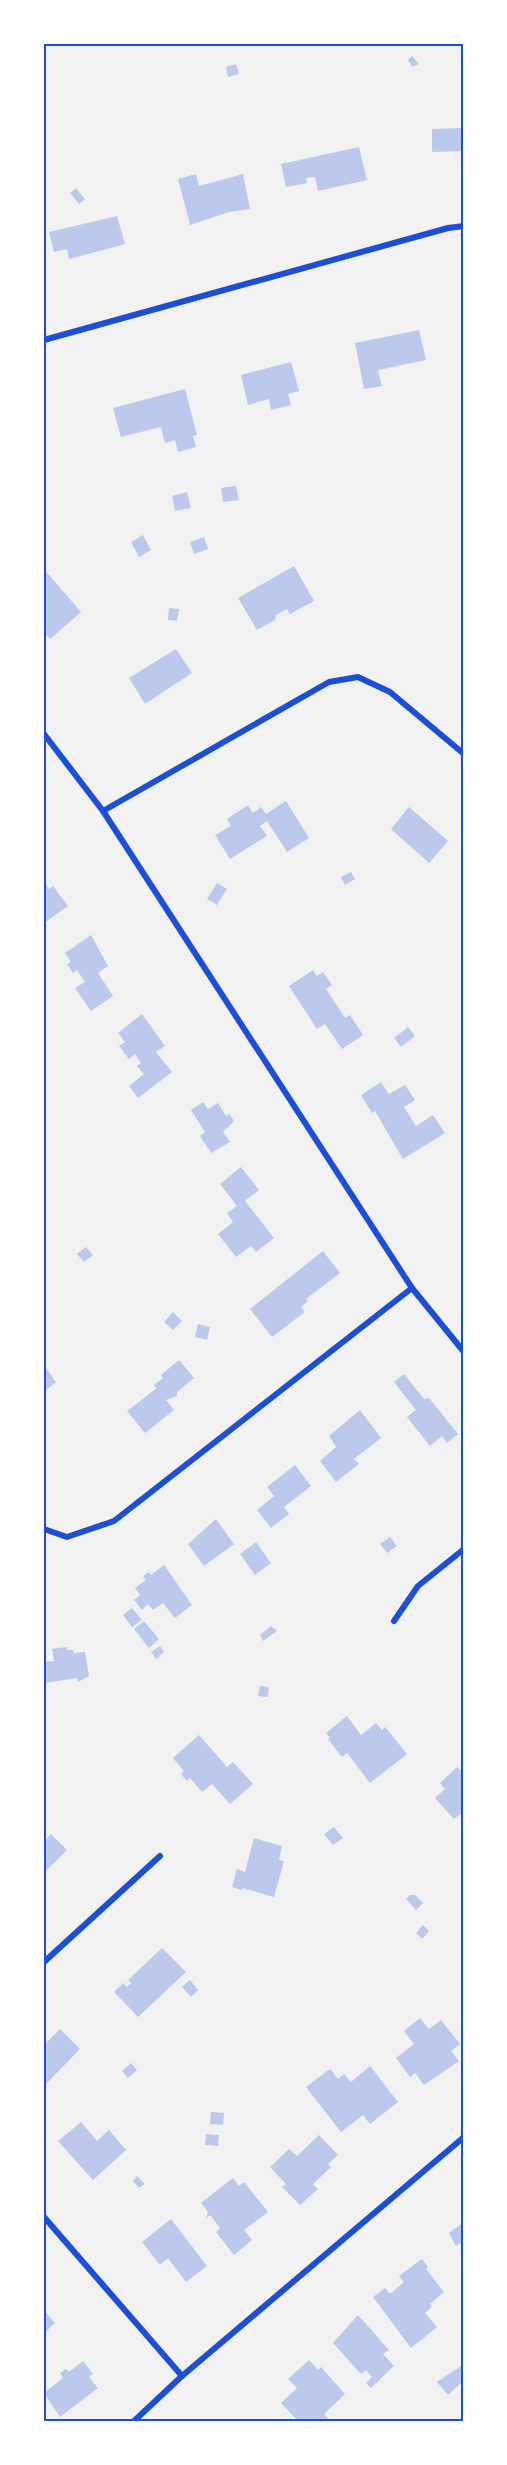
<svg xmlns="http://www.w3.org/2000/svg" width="507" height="2465" viewBox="0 0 507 2465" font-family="'Space Grotesk',sans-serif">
<rect width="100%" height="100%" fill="#f2f2f2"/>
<g fill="#bdc9ec">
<polygon points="412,56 419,64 412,67 408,60"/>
<polygon points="236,64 239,74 228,77 226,67"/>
<polygon points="464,128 464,151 432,152 432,129"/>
<polygon points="359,147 367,180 318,191 315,177 306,178 307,183 286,187 281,164"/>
<polygon points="196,174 199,186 243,174 250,209 229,212 190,225 178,179"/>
<polygon points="76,188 85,199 79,204 70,193"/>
<polygon points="117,216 125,244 69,259 67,249 54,252 49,232"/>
<polygon points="419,330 426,360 378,370 382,386 364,389 355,343"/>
<polygon points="291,362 299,391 288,394 291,405 271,410 269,399 248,405 241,375"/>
<polygon points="185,389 197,435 193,436 196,447 178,452 175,440 165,443 161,427 121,437 113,408"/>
<polygon points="236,486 239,500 223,502 221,488"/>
<polygon points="187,492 191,508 175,511 172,496"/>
<polygon points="143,535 151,550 139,557 131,542"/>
<polygon points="204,537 208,549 194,554 190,542"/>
<polygon points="294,566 314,601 290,614 287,609 276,615 275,620 257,630 238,598"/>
<polygon points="44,569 81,612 50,639 44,632"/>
<polygon points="169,608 179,609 177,621 168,620"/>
<polygon points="176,649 192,673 145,704 129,678"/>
<polygon points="286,801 309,838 287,852 267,821 260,826 267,836 230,859 215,835 231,826 227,819 248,805 253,813 261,807 266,814"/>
<polygon points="409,807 448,841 429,863 391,829"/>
<polygon points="351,872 355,879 345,885 341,877"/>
<polygon points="44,881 49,889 53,886 68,906 44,923"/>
<polygon points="217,883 227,889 217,905 207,899"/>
<polygon points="91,935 108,966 98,973 113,996 91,1011 75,988 85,982 77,970 73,973 67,964 71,962 65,953"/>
<polygon points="313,970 317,976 323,972 332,985 326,989 345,1018 350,1015 363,1035 342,1049 325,1024 317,1029 289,986"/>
<polygon points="142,1014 165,1046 156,1052 172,1072 138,1098 129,1086 144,1074 137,1066 141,1063 135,1054 129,1059 119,1046 125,1042 118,1033"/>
<polygon points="408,1027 415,1036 401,1047 394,1038"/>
<polygon points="381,1082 389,1094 405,1085 415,1100 404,1107 416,1126 433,1115 445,1133 403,1159 375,1111 372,1113 361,1095"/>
<polygon points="203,1102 208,1109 218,1103 226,1116 229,1114 234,1121 223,1132 230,1142 211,1153 200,1136 205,1132 191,1110"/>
<polygon points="241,1167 259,1190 245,1201 274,1238 256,1252 251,1246 236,1257 218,1234 233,1222 227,1213 237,1206 220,1184"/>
<polygon points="86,1247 93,1255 84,1262 77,1254"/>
<polygon points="323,1251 340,1273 306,1299 308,1301 301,1307 305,1312 272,1337 250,1309"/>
<polygon points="173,1312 182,1321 173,1330 164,1322"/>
<polygon points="198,1324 210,1327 207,1340 195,1337"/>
<polygon points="179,1360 194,1378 177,1392 177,1396 166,1400 174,1410 145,1433 127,1411 157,1388 154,1385 163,1378 161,1375"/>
<polygon points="44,1365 56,1382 44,1392"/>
<polygon points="404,1374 424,1399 429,1398 458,1434 447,1443 442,1436 430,1446 407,1417 416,1410 394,1382"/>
<polygon points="360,1410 381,1438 354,1459 359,1464 336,1482 320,1461 336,1447 329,1436"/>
<polygon points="295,1465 311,1486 284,1507 289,1514 271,1528 257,1510 274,1496 267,1487"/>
<polygon points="216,1519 234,1544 204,1566 188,1544"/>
<polygon points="390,1537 397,1546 387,1553 380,1544"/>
<polygon points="256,1542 271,1563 255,1575 240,1554"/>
<polygon points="164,1565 192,1605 175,1618 163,1603 153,1610 148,1604 142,1610 134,1600 140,1595 135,1588 146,1580 143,1576 149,1572 151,1575"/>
<polygon points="132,1608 142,1620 132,1627 123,1615"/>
<polygon points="144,1621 159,1639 149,1648 134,1629"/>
<polygon points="271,1626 277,1631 263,1641 260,1635"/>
<polygon points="160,1646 164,1652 156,1659 151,1652"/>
<polygon points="67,1647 67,1650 73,1650 74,1653 85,1652 89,1676 78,1682 77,1678 44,1683 44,1662 54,1661 52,1649"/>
<polygon points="260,1686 269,1687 268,1697 258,1696"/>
<polygon points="347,1716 361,1735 376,1723 382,1730 385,1727 407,1754 370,1783 347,1753 342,1757 328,1739 330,1738 326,1733"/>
<polygon points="199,1735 227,1767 233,1762 253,1784 230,1804 212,1784 202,1792 190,1778 187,1781 181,1774 184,1771 173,1758"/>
<polygon points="464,1766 464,1811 454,1819 435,1798 445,1789 440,1783 457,1767 460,1770"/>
<polygon points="334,1827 343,1838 333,1845 324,1834"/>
<polygon points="51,1834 67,1850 44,1873 44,1842"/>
<polygon points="254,1838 282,1846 279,1860 284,1861 274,1897 243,1888 241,1890 232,1887 237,1869 245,1872"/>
<polygon points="410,1895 415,1895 423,1903 416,1910 406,1899"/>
<polygon points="423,1925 429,1931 422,1939 416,1933"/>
<polygon points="162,1948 186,1972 138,2017 114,1992 123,1983 127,1987 131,1983 128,1980"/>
<polygon points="190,1980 198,1990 191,1997 182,1987"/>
<polygon points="420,2018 429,2029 441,2020 460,2044 451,2051 459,2061 424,2085 415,2073 410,2077 396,2058 414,2044 404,2031"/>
<polygon points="60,2029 80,2049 44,2086 44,2045"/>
<polygon points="131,2063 137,2070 128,2078 122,2071"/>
<polygon points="370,2066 398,2102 370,2124 363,2115 341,2132 306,2087 330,2069 338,2079 344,2074 351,2082"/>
<polygon points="211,2112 224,2113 223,2125 210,2124"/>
<polygon points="81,2122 97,2141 109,2130 126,2150 93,2180 58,2141"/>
<polygon points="206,2134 219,2135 218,2146 205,2145"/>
<polygon points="319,2135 338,2155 328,2164 331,2167 313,2184 318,2189 300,2205 282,2187 286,2184 270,2167 289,2149 297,2156"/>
<polygon points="137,2176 145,2184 139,2188 133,2181"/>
<polygon points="233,2178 239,2186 244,2182 268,2212 244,2230 252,2240 234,2255 216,2232 220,2228 210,2215 206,2219 208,2212 201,2203"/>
<polygon points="171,2219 207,2266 186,2282 168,2258 160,2265 142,2242"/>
<polygon points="464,2222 464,2248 460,2243 456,2246 449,2233"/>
<polygon points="422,2259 428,2267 426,2269 444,2292 430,2304 432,2307 425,2313 437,2327 411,2348 373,2297 385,2288 390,2294 404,2282 399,2276"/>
<polygon points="44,2310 55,2323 44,2333"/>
<polygon points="358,2315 389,2350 383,2354 394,2366 371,2388 366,2383 372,2377 366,2370 361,2374 333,2343"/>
<polygon points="309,2360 318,2370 321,2367 345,2394 324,2414 331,2422 299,2422 281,2403 297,2388 288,2379"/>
<polygon points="83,2361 93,2374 89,2377 98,2388 60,2417 44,2393 63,2378 60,2373 66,2369 69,2372"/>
<polygon points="464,2364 464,2380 448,2395 437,2382"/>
</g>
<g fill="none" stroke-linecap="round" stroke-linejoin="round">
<g stroke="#1d4ed8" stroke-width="6">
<polyline points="44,340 448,228 464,226"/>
<polyline points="44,734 103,811 412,1288 464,1352"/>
<polyline points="103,811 329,682 358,677 390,692 464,754"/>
<polyline points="44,1529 67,1537 114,1521 412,1288"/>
<polyline points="394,1621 418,1586 464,1549"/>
<polyline points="44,1962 160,1856"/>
<polyline points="44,2217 182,2376"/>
<polyline points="133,2422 182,2376 464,2137"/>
</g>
</g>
<rect width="507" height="2465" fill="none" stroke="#ffffff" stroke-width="90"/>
<rect x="45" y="45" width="417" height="2375" fill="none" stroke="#1d4ed8" stroke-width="2"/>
</svg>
